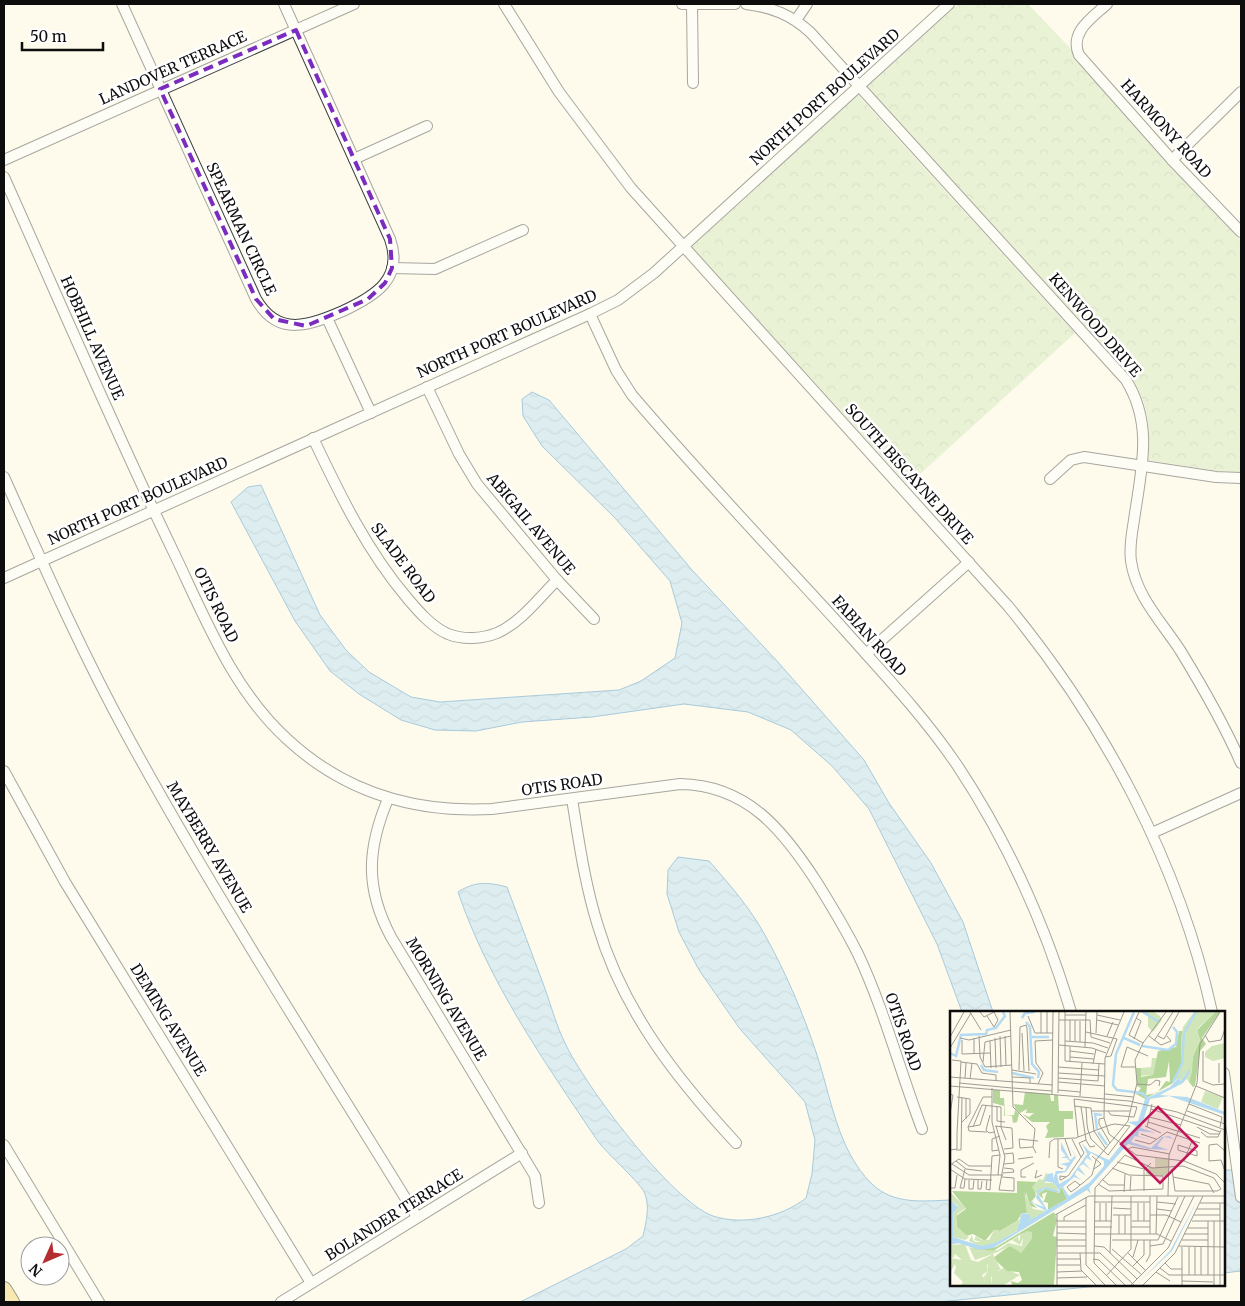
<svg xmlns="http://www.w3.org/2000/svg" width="1245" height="1306" viewBox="0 0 1245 1306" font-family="Merriweather,serif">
<defs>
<pattern id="park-crowns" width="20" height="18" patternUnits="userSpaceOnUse" patternTransform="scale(1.25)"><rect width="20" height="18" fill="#d0e6b9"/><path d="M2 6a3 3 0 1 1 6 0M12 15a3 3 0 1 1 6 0" fill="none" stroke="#b1c49e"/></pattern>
<pattern id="water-waves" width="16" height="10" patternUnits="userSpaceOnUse" patternTransform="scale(1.25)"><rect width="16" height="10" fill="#b5dbf3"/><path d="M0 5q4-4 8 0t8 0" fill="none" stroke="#9abbcf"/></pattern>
</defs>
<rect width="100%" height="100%" fill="#fefbed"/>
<g fill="url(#park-crowns)">
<path d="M958,4H1028L1071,49L1075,59L1164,160L1241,241V472L1217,471L1148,460C1150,426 1149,405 1131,376L867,87Z"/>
<polygon points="858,95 1075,333 908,485 691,247"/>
</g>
<g fill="url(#water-waves)" stroke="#408ec6">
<polygon points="532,392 549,400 692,570 777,661 864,760 889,803 931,863 963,922 993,1012 962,1012 937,944 869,809 832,766 791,730 748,712 684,704 592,717 522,722 476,731 435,730 401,720 359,694 330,671 295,621 231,502 248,487 261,485 320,615 346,650 369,672 411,697 440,702 619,690 641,681 675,658 682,623 670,581 615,518 542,446 523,416 522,399"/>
<path d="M678,857L709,861C730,885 751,909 766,937C786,973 803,1013 816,1052C831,1096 837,1150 872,1184C894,1205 923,1201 951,1200V1285H1108L939,1302H520L626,1249L643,1236C646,1223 650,1207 645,1194C642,1184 607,1154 597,1140C544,1061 489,983 458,892C475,881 488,882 507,887C519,920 532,953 544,986C551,1005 556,1025 565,1043C584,1084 671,1201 713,1216C743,1226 782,1217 806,1198L812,1174L815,1140L805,1102L740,1029L699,970L679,932L667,894L668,870Z"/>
<polygon points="1224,1170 1241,1170 1241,1271 1224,1273"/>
</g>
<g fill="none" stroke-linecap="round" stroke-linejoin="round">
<defs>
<g id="minor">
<path d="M122,4L256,299C278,338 310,325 343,311C375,296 404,279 390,239L284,4"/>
<path d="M504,4L559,92L631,188L1008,606C1105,724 1179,863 1212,1012"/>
<polyline points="682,4 735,4"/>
<polyline points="692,4 693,83"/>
<path d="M746,4C772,7 791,15 810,32L1126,380C1154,425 1141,470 1134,520C1132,533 1129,547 1131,561C1136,596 1161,621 1180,650C1202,686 1224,724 1241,763"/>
<path d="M1107,4C1092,18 1069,32 1079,55L1172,160L1241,232"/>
<polyline points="796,20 807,4"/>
<polyline points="354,159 427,126"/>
<polyline points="4,160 354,4"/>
<polyline points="1172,160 1241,92"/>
<path d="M4,177C60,302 114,429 174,553C205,618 233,690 287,739C345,793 414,813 492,809L680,784C747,785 783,830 816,881C831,905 845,928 858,954C884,1009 900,1071 922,1129"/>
<polyline points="392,268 435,269 523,230"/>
<path d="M590,314L616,370L632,395C699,474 771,549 841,626C881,671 923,715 957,765C1008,842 1045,924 1071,1012"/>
<polyline points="327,318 371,413"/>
<polyline points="427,387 459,454 477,484 557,580 594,619"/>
<path d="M313,438C340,495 367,551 408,599C419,612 432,627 448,634C463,640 482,639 497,633C520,623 539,598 557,580"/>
<path d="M4,477C43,564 81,651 127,735C217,900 319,1057 417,1217"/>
<polyline points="1050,479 1071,460 1084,457 1216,477 1241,478"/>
<polyline points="4,578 590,314 618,300 654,273 949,4"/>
<polyline points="866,654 969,562"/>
<polyline points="4,771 65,882 311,1283"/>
<path d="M388,799C367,849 365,888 391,937L535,1176L539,1203"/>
<path d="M572,799C579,842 585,885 598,926C623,1011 677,1079 736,1143"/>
<polyline points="1152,833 1241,793"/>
<polyline points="1224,1073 1241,1197"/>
<polyline points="4,1145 99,1302"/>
<polyline points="281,1302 522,1153"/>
</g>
<polyline id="major" points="4,1289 12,1302"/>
</defs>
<use href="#minor" stroke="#404040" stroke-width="12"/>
<use href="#major" stroke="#1e1e1e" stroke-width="16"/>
<use href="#minor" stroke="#fff" stroke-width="10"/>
<use href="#major" stroke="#f1d26a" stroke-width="14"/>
</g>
<path d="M0 0H1245V1306H0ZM296,30L390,239L392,268L385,283L368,299L306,326L274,319L256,299L160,89Z" fill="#fefbed" fill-opacity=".55" fill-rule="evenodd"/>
<path fill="none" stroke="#7b2cbf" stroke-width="4" stroke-dasharray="10 6" stroke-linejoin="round" d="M296,30L390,239L392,268L385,283L368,299L306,326L274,319L256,299L160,89Z"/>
<g text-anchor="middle" stroke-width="5" stroke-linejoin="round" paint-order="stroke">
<g font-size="15" fill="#0d0d0d" stroke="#fff">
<text transform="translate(173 68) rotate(-24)" y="5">LANDOVER TERRACE</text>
<text transform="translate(825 97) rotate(-42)" y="5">NORTH PORT BOULEVARD</text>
<text transform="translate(1166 129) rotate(48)" y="5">HARMONY ROAD</text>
<text transform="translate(241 229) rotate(65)" y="5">SPEARMAN CIRCLE</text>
<text transform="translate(1095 325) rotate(49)" y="5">KENWOOD DRIVE</text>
<text transform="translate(507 334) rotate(-24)" y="5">NORTH PORT BOULEVARD</text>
<text transform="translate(92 338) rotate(66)" y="5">HOBHILL AVENUE</text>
<text transform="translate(909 474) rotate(48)" y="5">SOUTH BISCAYNE DRIVE</text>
<text transform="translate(138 501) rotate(-24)" y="5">NORTH PORT BOULEVARD</text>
<text transform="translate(531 524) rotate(50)" y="5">ABIGAIL AVENUE</text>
<text transform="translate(403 563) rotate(53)" y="5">SLADE ROAD</text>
<text transform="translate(216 605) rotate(64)" y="5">OTIS ROAD</text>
<text transform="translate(869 636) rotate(48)" y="5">FABIAN ROAD</text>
<text transform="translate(562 785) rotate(-8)" y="5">OTIS ROAD</text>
<text transform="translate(209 847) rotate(59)" y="5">MAYBERRY AVENUE</text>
<text transform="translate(446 999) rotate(59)" y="5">MORNING AVENUE</text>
<text transform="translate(168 1020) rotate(58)" y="5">DEMING AVENUE</text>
<text transform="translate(903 1032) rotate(71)" y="5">OTIS ROAD</text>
<text transform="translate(394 1215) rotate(-32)" y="5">BOLANDER TERRACE</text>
</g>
</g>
<g transform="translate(950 1011)">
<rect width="275" height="275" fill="#fefbed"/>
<path d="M275,32V47L263,50L255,46V41L262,35ZM202,47H207L203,64L189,65L191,57L201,56ZM38,253L49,260L53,257L70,264L54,274H41L42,266L35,264L37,270L32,268L38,260Z" fill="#d0e6b9"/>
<path d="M265,1H270L252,27L256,33L250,40L245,75L243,76L239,71L243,45L250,29L247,19ZM229,20H233L231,54L223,72L195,88L186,83L191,77L187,75L186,57H191V66L203,64L208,40L226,36ZM219,50L220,71L216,70L207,82L196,84L198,68L216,66ZM43,79H50V87H54L55,105L64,104L65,99L69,103L67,111L63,112L62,105H54V95L43,92ZM75,81L100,83L101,90H104V84H108L109,100H123V108H114V126L95,127L98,120L96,115L100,111H82L72,103L79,106L84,102H76L77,98L70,102L65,97L64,93L73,94ZM67,170L87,171L84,175L86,185L81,191L87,197L80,195L76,181L77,202H72L67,210L50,220L44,219L35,230L23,223L16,225L7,216L6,205L16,198L2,180L67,182ZM111,175L117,188L98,199V192L91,190H94L97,181L92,183L93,188L88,183L95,178L109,182ZM104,201L107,209L103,225L107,226L104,274H62L61,270L68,272L72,269L69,261L57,260L43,247L59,235L65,236L71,242L82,227L81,221L71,223L43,240L26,239L17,233L30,238L46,236Z" fill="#b4d699" fill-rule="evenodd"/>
<path d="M244,1H265L247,18L250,29L243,45L242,61L239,71L237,68L230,74L238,62L231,70L229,67L223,71L231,54V27L233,16ZM96,162L98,163L95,172H104L109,181L95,176L86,183L82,176L89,168L93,169ZM0,181L16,197L7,203L6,209L7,216L19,226L15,229L3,226L2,205L8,195L0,188ZM74,181L83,198L96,200L79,210L77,208V212L85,208L72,217L70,205L76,203L77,207L81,206L77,202ZM70,208L68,219L44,233L31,236L19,230L22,224L23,229L25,231H31L24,229L26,225L32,229H39L44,219L50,220ZM77,220L82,221V227L71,242L60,235L43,243L51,259L44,260L37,253L38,260L32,264L35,270L36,263L41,265V274H11L13,271L4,262L6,256L5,253L0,262V247L12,249L5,243L3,247L0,245V234L15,233L21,249L28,251L43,243L25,249L19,236L35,240L48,239L58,232L72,235L73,227L70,234L62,229L69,225L68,227L70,230V224Z" fill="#d0e6b9"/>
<path d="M190,1H204L210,5L212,9L203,21L198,16V5ZM255,80L273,86L268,98L251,91ZM205,147L219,148L218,165L195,164L199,155L205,157Z" fill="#d0e6b9"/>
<path d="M240,57V61L233,72L210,84L237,86L275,101V104L219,85L200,88L191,117L206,122L189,120L188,125L201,129L185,125L181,131L201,137L212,126L219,125L224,128L214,126L207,135L219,139L198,138L178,133L139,177L141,183L137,179L43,237L30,239L8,232L0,234V188L8,196L3,203V226L31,235L45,232L67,220L72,202L79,203L81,206L78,210L96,200L82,192L81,190L82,189L83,192L94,196L86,187L88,179L96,176L109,180L104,172L94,170L98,163L103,162V168L106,160H115L117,155L110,153L120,151L117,147H111L116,145L111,139V131L120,149L125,145L118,131L126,146L116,161L107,163L109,173L120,167L137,143L132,132L139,140L159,149L186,115L178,111L188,110L195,88L220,76L235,60L229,68L231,70ZM141,142L154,150V155L140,171L119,185L113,176L124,166L131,169L125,164L127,159L136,165L129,156L133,153L141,159L134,151L137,147L142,150L139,145ZM111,175L117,188L97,199L88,183L94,178L108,182ZM249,186L222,240L186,274L220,240Z" fill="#b5dbf3" fill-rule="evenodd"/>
<path fill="none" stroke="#b5dbf3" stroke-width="2.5" d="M184,1L166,43L163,74L167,79L192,82L197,87M193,1L209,11M72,7L75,2L85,1M76,11L80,16L82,53L89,61L88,67M82,26H99M174,27L190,34M192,35L218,39L226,33L227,21L223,16M0,42L6,45L11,24L36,23L37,19L46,17L55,5L53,1M31,54L34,59L48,61M62,62L84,67M223,71L232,53L234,22L246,1M147,118L145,103L152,104M148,121L157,134"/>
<path fill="none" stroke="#9e9c93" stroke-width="1" d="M20,1L31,19M30,1L34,6L44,1L48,9L44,16L37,5M60,1L63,96L85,118L83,136L86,142M91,1V22M115,1V50L155,53M174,1L155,47L154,107L159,123L186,144L234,150L266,163L275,172M189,1L179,24L193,32M115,4H136M147,4L170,9M78,5L85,22H103M109,9H140L141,26L160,32M147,9L168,14M70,16L76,14L77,17L79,60M136,21L167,28L161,45L155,46M72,22L74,60M97,22V1M146,22L147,1M255,24L259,31L271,29L275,18M29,25L30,46L35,56L62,54M50,25L51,56M55,25L56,54M157,25L163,11M199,25L211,34L221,30L217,25M208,25L214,28L229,1M0,26L14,1M10,27L19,29L61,19M24,27V43M45,27L46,57M184,28L191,10L186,7M12,29V43L40,42M40,30L41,57M115,30L143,32L158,37M120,30V9M125,30V9M204,30L223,1M35,31L61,25M130,31V10M109,34L142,37L156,42M135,36L136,1M0,37L21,2M120,40L144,43M253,40V70L263,74L275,73M120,46L144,48M2,49L11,50L7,122M11,51L27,53L32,62L46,64V70M33,51L35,31M120,51V35M269,52V72M143,53L146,38M108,56L149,59M185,56H171L177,36L198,45M62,59L86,63M69,59L70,16M108,62L155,65M0,66L103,74M62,66L80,67V72M15,67L16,52M108,67L148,70L149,53M20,68L22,52M108,71L155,75M9,72L62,77M88,73L93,62L86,52L85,30L103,29M187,73L200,74L206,69L210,70L209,75M0,75L179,90L227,101L275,119M246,75L275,87M42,77V111L50,144L48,164M63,77L102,80M108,79L130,81M108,82L109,1M0,83L3,84L0,103M102,83L103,1M155,83L183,86M130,85L132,52M7,86L20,88V103L11,112M124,88L187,96L184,106L161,104L158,100M124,88L128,126M239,93L272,106L270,116M124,95L141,97L144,120L156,138M47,96V110L55,111M131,96L136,129L140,136L145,135M201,98L270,121M142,100H180M237,100L275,113M40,104L36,119L39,122L44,121M199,106L231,114M154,107L149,108V113L160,132M16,108V87M198,111L250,127M45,115L62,117L63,137L54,138M46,115L55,146L49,179L64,180V167L52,166M195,115L211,122M18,116L30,114L36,95M23,116L32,94L51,96V116L56,129M197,116L202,93M247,116L260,123H269M37,121L19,120L18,116L33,86H42M251,121L257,126H268L271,119M191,123L206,128M108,128V156L113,158M115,128L121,145M122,128L131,146M185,129L200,133L217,121L250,132M100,131L104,128L125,127H126L128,126L139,122L144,120L160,114L165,113L180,115L158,144L141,128L138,119L137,113L136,96M228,134L247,140V145L228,139ZM83,136L70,137L69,128L88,130M0,139L7,138V122M6,139H11L12,86M49,139L42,140V128L50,125M177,139L182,136L220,143M275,140L267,133L259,134V150L271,149L275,160M54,143L63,142L64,152L54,153M142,145L151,153L144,158M99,147L100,131M68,148L83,146M6,150L16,158L32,160M234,150L242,130M167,151L194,158M2,153L19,164H53M0,154L9,148L19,155H41M0,158L15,168L42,169M15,158L10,177H14L15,168M87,159L85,167L92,164M53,162L64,161L63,158L54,157M76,166H71V159L84,152M116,166L110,165V169H111L116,166L117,165H118L134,142L129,132L136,129M223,166L259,173L264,182M19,169V178H23L24,169M28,169V178H31L32,170M37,169L36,178L40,179L42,145L50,144M153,169L159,174H174M148,173L159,180L213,178V165L179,164L162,157M130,174L125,170L117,176L121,181L128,176L130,174L133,172L142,164L146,149L178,110L187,72L185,49L193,32L216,1M0,177H5L7,164M180,180L181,165M194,180V159L201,152M174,181L175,163M218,185L219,144L247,72L250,33L270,1M136,186V254L155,274M144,191H200M207,191L226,193M250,192H275M270,192V274M163,197L181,198M207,198L222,200M247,198H270M107,203V274M105,204L139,185H275M163,204H181M200,204H216L231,211M244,204H270M107,210H136M114,210V206L136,194M144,210H162M150,210V192M156,210V192M182,210H200M188,210V192M194,210V192M242,210H275M258,210V264M264,210V274M107,216H136M144,216H162M181,216H200M238,217H258M107,222L136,223M144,223H207L221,230M169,223V204M175,223V204M200,223V185M206,223L207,185M234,223H258M107,229H136M162,229H208L228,186M232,229H258M107,235H136M144,235L154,236L187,268M200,235L213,233L235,185M229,235L275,236M232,236V274M239,236V264M245,236V264M251,236V264M162,238L192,264M107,242H150L184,274M130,242L131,259L146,274M160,242L162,185M178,242L196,260M183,246L188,229M107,248H130M143,248L149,249L175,274M196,251L200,244V229M215,252L221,258H232M107,254H130M183,255L194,244V229M210,257L219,264H275M107,261L132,260M206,261L220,270M156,265L181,238V185M107,267L137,266M232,270L263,271M166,274L144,252L145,177L175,144L202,157L233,155L264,167L271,178L267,180H225L222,158M181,274L218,237L244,185M193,274L225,242L253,185"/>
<path fill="#c2185b" fill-opacity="0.15" stroke="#c2185b" stroke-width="2.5" d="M208,96L247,135L210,172L171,133Z"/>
<rect width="275" height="275" fill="none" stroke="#0d0d0d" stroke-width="2.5"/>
</g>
<rect width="1245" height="1306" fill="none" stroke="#0d0d0d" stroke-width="10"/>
<g transform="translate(45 1261) rotate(225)"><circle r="24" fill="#ffffff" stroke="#9e9e9e"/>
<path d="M0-4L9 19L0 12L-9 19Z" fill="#b52c31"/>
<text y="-8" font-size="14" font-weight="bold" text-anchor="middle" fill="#0d0d0d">N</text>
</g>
<path d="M22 42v8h81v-8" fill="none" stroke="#0d0d0d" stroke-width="2.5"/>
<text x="30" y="42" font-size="15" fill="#0d0d0d" stroke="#ffffff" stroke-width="4" paint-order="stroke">50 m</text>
</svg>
